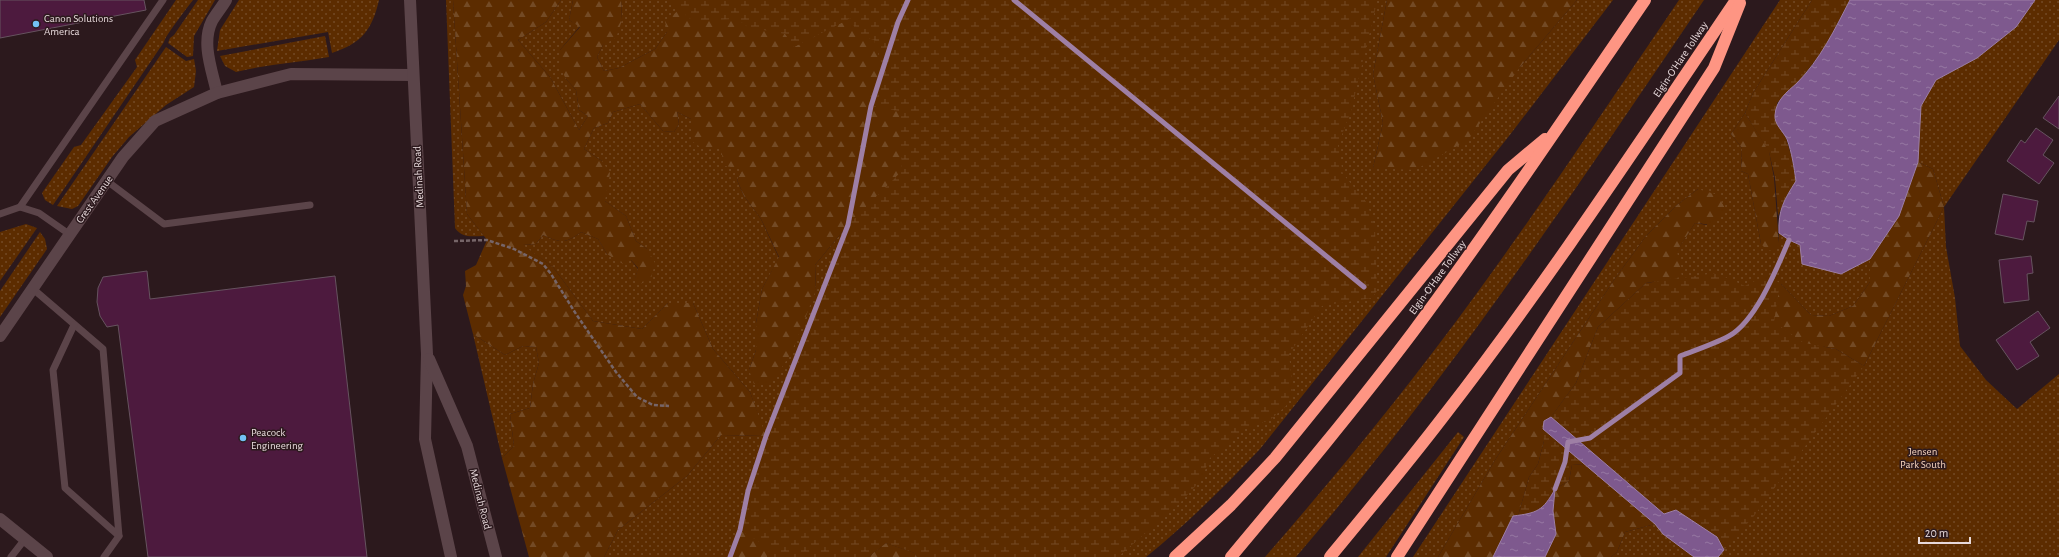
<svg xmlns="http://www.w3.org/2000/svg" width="2059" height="557" viewBox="0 0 2059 557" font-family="'Alegreya Sans',sans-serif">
<defs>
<pattern id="grass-dots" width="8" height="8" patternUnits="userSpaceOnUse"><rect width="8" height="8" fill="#5c2c00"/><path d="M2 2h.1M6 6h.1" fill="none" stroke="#734a25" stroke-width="1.8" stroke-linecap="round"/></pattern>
<pattern id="forest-firs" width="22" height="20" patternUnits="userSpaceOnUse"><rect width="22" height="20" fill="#5c2c00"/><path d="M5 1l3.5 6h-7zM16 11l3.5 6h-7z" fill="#734a25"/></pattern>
<pattern id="wetland-marsh" width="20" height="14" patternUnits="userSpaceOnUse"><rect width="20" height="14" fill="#5c2c00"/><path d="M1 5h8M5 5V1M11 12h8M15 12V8" fill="none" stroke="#734a25"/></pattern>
<pattern id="water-ripples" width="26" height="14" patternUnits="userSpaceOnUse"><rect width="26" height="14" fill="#7e598e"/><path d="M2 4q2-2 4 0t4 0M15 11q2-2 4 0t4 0" fill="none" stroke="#9678a2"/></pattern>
</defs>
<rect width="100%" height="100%" fill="#2c191d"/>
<g fill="url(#grass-dots)">
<path d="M176,0H193C187,8 165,36 164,42L53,205L45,200L42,193L74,147L81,145L137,67L135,60Z"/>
<polygon points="198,0 215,0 194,36 193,56 187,57 168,43 170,38 174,35"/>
<path d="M239,0H379C372,30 362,43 332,53L328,32L217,51L220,30Z"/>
<path d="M446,0H453L467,214L484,236C472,236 463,239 455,228Z"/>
<polygon points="561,0 573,0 569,20 580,26 560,50 566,79 576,90 579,110 588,116 579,130 550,77 518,40 546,22"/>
<path d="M621,0H1387L1373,74L1383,123L1373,168L1520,67L1577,0H1613L1509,136L1260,449C1224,487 1187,524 1146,557H917L915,553L886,543L868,557H604L618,530L687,476L721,435L765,436L750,392L713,349L693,303H668L642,329L593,321L553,267L522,245L536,244L543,235C560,243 566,244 581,232L598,239L607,254L631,260L638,269L635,279L647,249L636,241L626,216L605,201L602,161L584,149L594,128L608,123L613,112L640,104L663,131L674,132L679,124L677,112L691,119L720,148L744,169L737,180L744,196L761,219L779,258L762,289L756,323V350L749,370L816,290L815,265L848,225L667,32L655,49L619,68L604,71L597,57L603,45L622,20Z"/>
<path d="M1679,0H1704C1575,191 1446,382 1296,557H1265C1339,472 1411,384 1477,293C1547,197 1612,98 1679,0Z"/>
<polygon points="1780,0 1812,0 1753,93 1745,113 1731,134 1742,148 1741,171 1748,174 1761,244 1779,243 1779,233 1789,240 1800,245 1841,274 1870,259 1870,282 1853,306 1829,316 1811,315 1781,284 1773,322 1864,366 1944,207 1933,169 1918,162 1921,106 1936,80 1977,58 2016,27 2035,0 2059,0 2059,40 1944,207 1946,247 1955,298 1960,346 1986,380 2017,409 2059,374 2059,557 1718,557 1724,550 1551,417 1676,252 1695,223 1707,225 1698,189 1677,205 1646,236 1616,277 1495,460 1438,557 1413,557"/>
<path d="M325,36L329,57C298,63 267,64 236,72L225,66L220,56Z"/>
<polygon points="166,47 186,61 194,59 196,71 194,87 166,105 129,137 112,157 78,206 72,209 57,206"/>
<polygon points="26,224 37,228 0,281 0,232"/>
<polygon points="40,232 45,239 47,249 0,317 0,291"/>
<polygon points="473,334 505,355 523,346 536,347 539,363 533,384 530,408 510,414 514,446 502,458"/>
<polygon points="1458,432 1464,437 1386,557 1358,557"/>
<polygon points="1655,524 1663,534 1694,557 1611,557 1617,552 1625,532"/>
</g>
<g fill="url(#forest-firs)">
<path d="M453,0H561L546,22L518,40L550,77L579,130L588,116L579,110L576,90L566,79L559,65L560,50L580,27L569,20L573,0H621L622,20L616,38L603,45L597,57L604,71L619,68L655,49L667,32L665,21L679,10L693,21L737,19L748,27L786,34L794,47L851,18L857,35L874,40L883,70L871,106L899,111L902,171L848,225L815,265L816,290L792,352L774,379L765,384H754L749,370L756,350V323L762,289L779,257L761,219L744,196L737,180L743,169L725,166L720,148L705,150L693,142L691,119L677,112L679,124L674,132L663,131L640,104L613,112L608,123L594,128L584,149L602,161L610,173L605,201L626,216L636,241L647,249L655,263L651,278L639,285L635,279L638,268L631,260L623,264L607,254L598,239L581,232C566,244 560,243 543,235L536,244L523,245L553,267L593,321L642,329L668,303H693L713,349L750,392L766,436L721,435L687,476L618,530L604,557H529L502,458L514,446L510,414L530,408L533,384L539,363L536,347L523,346L505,355L473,334L463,295L466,286L465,271L476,265L487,240L467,214Z"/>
<polygon points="1387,0 1577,0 1520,67 1468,140 1415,170 1373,168 1383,123 1373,74"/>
<polygon points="1745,113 1769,151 1774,178 1779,243 1773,251 1767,250 1761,244 1748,174 1741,171 1742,148 1731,134"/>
<polygon points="1918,162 1933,169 1944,207 1864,366 1836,349 1804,343 1773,322 1780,283 1811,315 1829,316 1853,306 1870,282 1870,259 1899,216"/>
<path d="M1698,189L1718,195L1726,210C1714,224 1713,226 1695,223L1677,251L1682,277L1646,283L1598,327L1576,383L1551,417L1544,421V441L1538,464L1529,477L1518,516H1513L1493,557H1438L1495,460L1616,277L1646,236L1677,205Z"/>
<polygon points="1585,464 1655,524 1625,532 1617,552 1611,557 1545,557 1556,534 1553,511 1555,489 1569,481 1572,465"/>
<polygon points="740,530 770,548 767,557 730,557"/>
<polygon points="886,543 915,553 917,557 868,557"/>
</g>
<g fill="url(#wetland-marsh)">
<polygon points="667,0 1375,0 1376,6 1351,111 1338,145 1343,174 1367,203 1375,228 1377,291 1372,298 1322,306 1289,354 1293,391 1286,406 1270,420 1245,429 1210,458 1201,480 1179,504 1118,557 917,557 915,553 886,543 868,557 767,557 770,548 740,530 748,491 766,436 848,225 902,171 899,111 871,106 883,70 874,40 857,35 851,18 794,47 785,34 748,27 737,19 693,21"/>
<polygon points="1812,0 1850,0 1824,49 1801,79 1777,103 1778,125 1786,138 1792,158 1796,181 1787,195 1778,216 1775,178 1769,152 1745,113 1753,93"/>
<polygon points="1716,273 1745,286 1766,275 1780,283 1774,322 1804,343 1836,349 1864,366 1754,516 1724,550 1717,537 1676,510 1664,514 1551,417 1576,383 1598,327 1646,283"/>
<polygon points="1543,429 1585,464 1572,465 1569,481 1555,489 1546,505 1535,512 1518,516 1529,477 1538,464 1544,441"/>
</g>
<g fill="url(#water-ripples)" stroke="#9e7fa5">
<path d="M1850,0H2035L2016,27L1977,58L1936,80L1921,106L1918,162L1899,216L1870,259L1841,274L1802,264L1800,245L1789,240L1779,233C1778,210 1784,200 1796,181C1794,167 1792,153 1787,139C1783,131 1774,124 1775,115C1776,100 1787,92 1797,83C1820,60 1835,29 1850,0Z"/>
<polygon points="1551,417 1664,514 1676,510 1717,537 1724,550 1718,557 1694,557 1663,534 1655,524 1543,429 1544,421"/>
<path d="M1555,489L1553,511L1556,534L1545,557H1493L1513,516C1537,513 1543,511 1555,489Z"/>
</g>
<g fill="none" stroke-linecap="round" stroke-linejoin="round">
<g stroke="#9e7fa5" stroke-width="5">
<polyline points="1014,0 1364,287"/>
<path d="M1555,489L1565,462L1568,442L1590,438L1680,373V356C1696,350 1714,344 1729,336C1756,321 1777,268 1789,240"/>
<polyline points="730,557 740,530 748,491 766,436 848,225 871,106 898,22 908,0"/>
</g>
</g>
<g fill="#4d1a3e" stroke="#66535f">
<polygon points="0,0 144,0 146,10 0,38"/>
<polygon points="2059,96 2059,129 2043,118"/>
<polygon points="2036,128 2053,140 2043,155 2054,163 2039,184 2007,161 2021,140 2025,143"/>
<polygon points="2003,194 2038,201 2034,222 2027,221 2023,240 1995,234"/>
<polygon points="2031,256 2033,273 2027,274 2029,300 2004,303 1999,260"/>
<polygon points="147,271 150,299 335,276 367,557 148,557 118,325 107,327 100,316 97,302 98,288 103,277"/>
<polygon points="2038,311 2050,328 2030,342 2039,356 2017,370 1996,340"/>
</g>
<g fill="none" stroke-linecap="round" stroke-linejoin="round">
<polyline stroke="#766568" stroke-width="2.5" stroke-dasharray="4 2" stroke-linecap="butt" points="454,241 487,240 514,249 543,264 551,274 576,314 616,372 637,397 653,405 669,406"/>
<g stroke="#5b4449" stroke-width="7">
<polyline points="107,181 164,224 310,205"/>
<polyline points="20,207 39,213 69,234"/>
<polyline points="0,214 20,207 163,0"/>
<polyline points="32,288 103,349 119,536 104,557"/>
<polyline points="74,325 53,370 65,488 119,536"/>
<polyline points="11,557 25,539"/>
</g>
<g stroke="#5b4449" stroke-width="12">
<path d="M217,93C212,70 201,43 212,21C216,14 222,7 226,0"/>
<polyline points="0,336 123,157 155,121 217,93 291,74 413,75"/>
<polyline points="0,519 47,557"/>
</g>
<g stroke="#5b4449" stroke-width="12">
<polyline points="410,0 427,354 425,439 451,557"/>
<polyline points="429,359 467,446 496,557"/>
</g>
<g stroke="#fe9583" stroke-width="12">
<polyline points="1175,557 1231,505 1275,458 1508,170 1545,139"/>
<path d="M1231,557C1293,483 1355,409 1413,332C1494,223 1569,111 1645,0"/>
<path d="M1330,557C1368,511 1407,464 1443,417C1547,283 1641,140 1736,0"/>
<polyline points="1397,557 1714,68 1740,3"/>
</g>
</g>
<g fill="#73c1f5" stroke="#2c191d" stroke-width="1.5">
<circle cx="36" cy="24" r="4"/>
<circle cx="243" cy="438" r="4"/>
</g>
<g text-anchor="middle" stroke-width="3" stroke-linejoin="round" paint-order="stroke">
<g font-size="11" fill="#e7d9db" stroke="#2c191d" text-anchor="start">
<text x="44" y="22">Canon Solutions<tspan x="44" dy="13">America</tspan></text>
<text x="251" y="436">Peacock<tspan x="251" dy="13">Engineering</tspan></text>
</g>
<g font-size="11" fill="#e7d9db" stroke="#2c191d">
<text transform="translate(1680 59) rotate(-56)" y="4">Elgin-O'Hare Tollway</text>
<text transform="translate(418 177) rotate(-93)" y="4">Medinah Road</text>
<text transform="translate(94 199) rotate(-55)" y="4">Crest Avenue</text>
<text transform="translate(1437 277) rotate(-54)" y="4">Elgin-O'Hare Tollway</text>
<text transform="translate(481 499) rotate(76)" y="4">Medinah Road</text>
</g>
<g font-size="11" fill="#f5d3bd" stroke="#2c191d">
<text x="1923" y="455">Jensen<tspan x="1923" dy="13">Park South</tspan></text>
</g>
</g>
<path d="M1919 537v6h51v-6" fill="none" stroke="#e7d9db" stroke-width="2"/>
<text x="1925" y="537" font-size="12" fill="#e7d9db" stroke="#2c191d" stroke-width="3" paint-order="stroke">20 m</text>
</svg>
